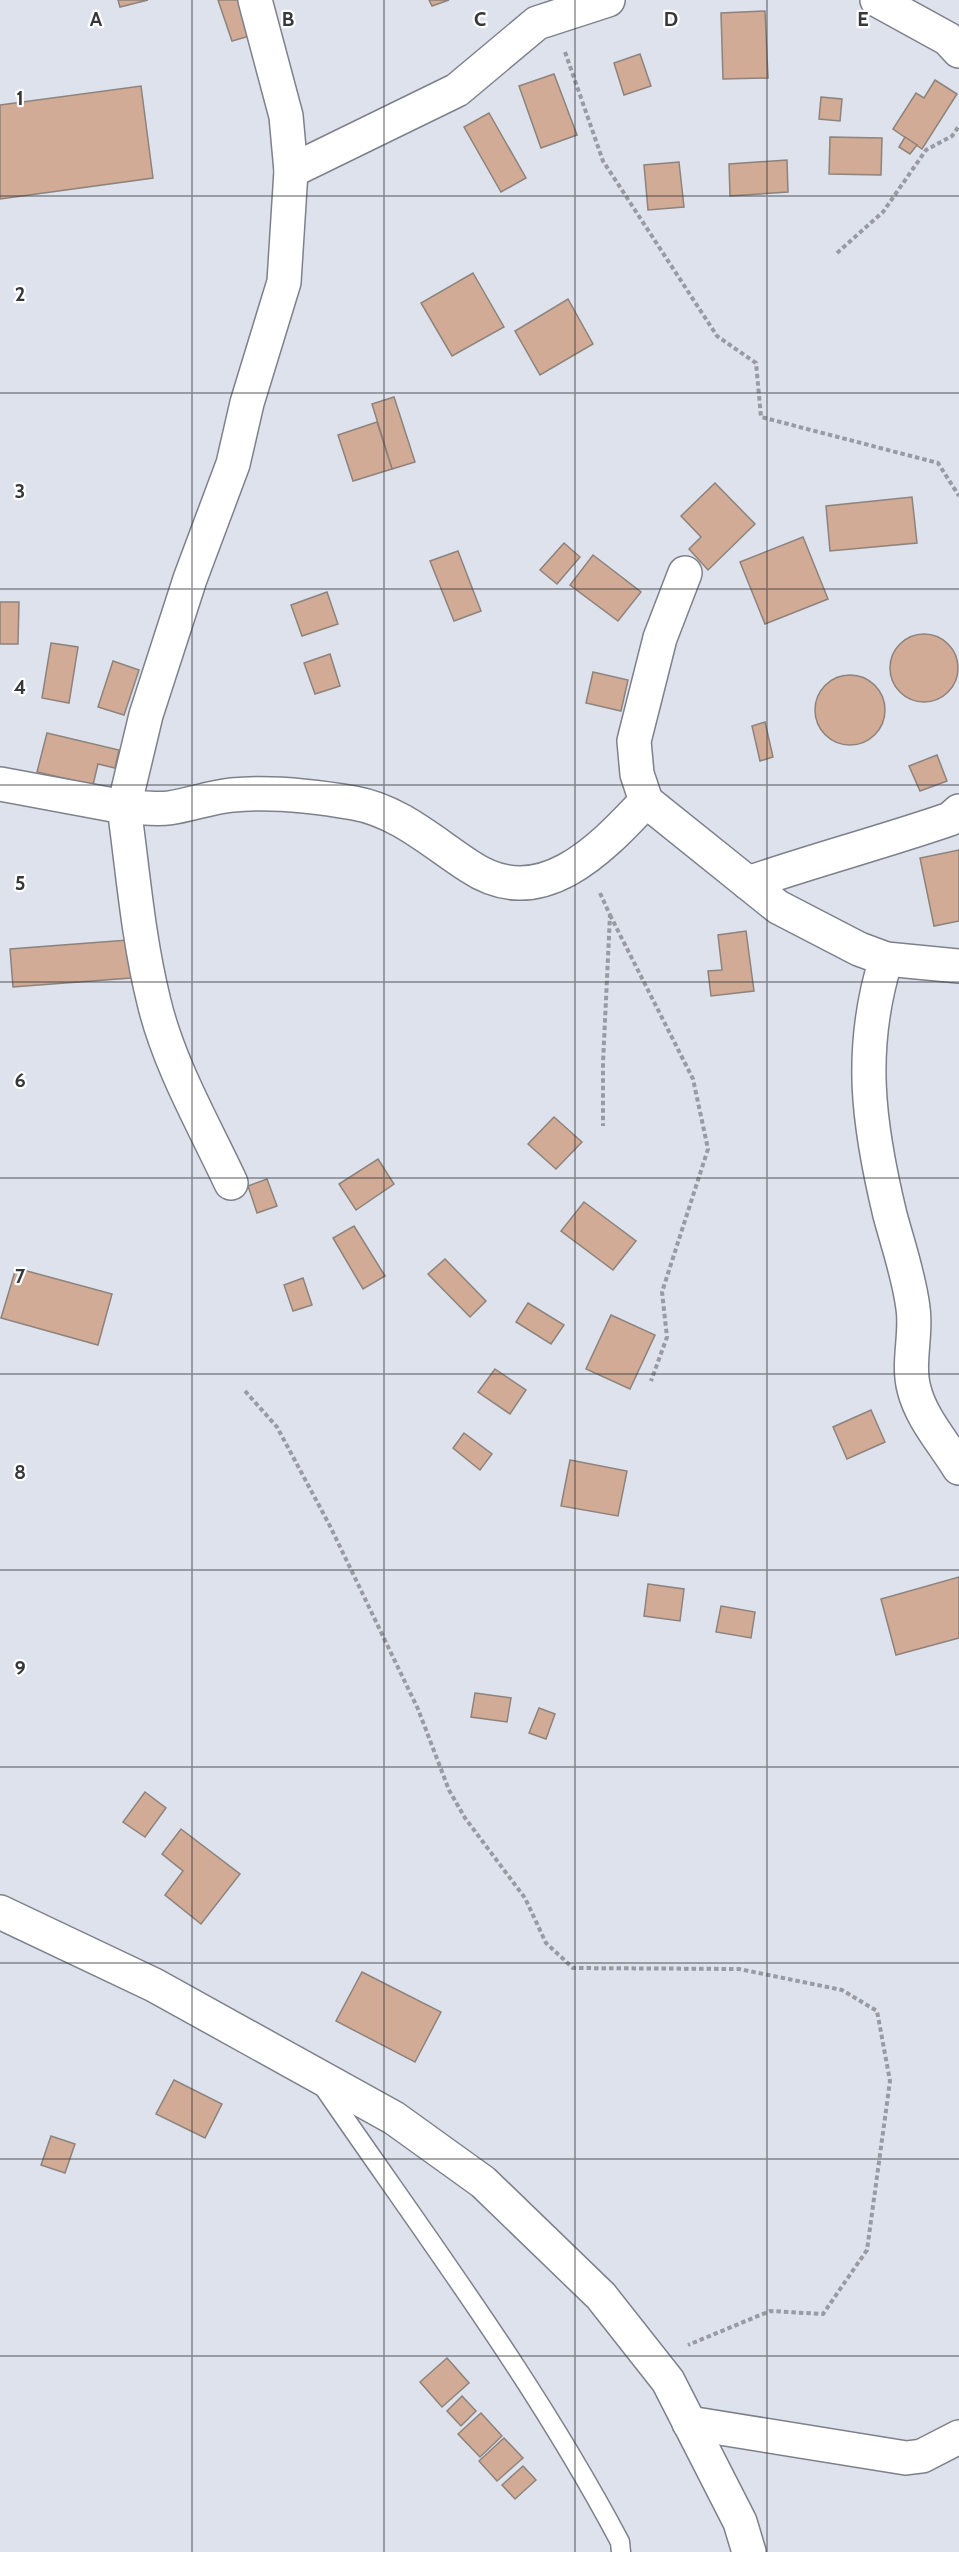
<svg xmlns="http://www.w3.org/2000/svg" width="959" height="2552" viewBox="0 0 959 2552" font-family="Cabin,sans-serif">
<rect width="100%" height="100%" fill="#dee2ed"/>
<g fill="#d1ab95" stroke="#8d837c" stroke-width="1.5">
<polygon points="118,0 148,0 120,7"/>
<polygon points="218,0 242,0 253,35 232,41"/>
<polygon points="429,0 449,0 432,6"/>
<polygon points="765,11 768,78 723,79 721,13"/>
<polygon points="640,54 651,86 624,95 614,63"/>
<polygon points="554,74 577,135 541,148 519,86"/>
<polygon points="935,80 957,94 922,149 893,129 916,93 924,98"/>
<polygon points="141,86 153,178 0,199 0,105"/>
<polygon points="821,97 842,99 840,121 819,119"/>
<polygon points="489,113 526,178 501,192 464,127"/>
<polygon points="830,137 882,138 881,175 829,174"/>
<polygon points="905,137 917,145 910,154 899,147"/>
<polygon points="787,160 788,192 730,196 729,164"/>
<polygon points="679,162 684,207 648,210 644,165"/>
<polygon points="473,273 504,327 452,356 421,303"/>
<polygon points="568,299 593,344 540,375 515,331"/>
<polygon points="394,397 415,462 392,469 372,404"/>
<polygon points="377,422 392,469 353,481 338,435"/>
<polygon points="715,483 755,524 708,570 689,549 701,537 681,516"/>
<polygon points="912,497 917,543 830,551 826,506"/>
<polygon points="803,537 828,599 765,624 740,562"/>
<polygon points="564,543 580,557 557,584 540,570"/>
<polygon points="458,551 481,611 454,621 430,561"/>
<polygon points="593,555 641,592 618,621 570,585"/>
<polygon points="327,592 338,624 302,636 291,605"/>
<polygon points="0,602 19,602 18,644 0,644"/>
<circle cx="924" cy="668" r="34"/>
<polygon points="51,643 78,647 69,703 42,698"/>
<polygon points="330,654 340,686 315,694 304,663"/>
<polygon points="113,661 139,670 124,715 98,707"/>
<polygon points="593,672 628,680 621,711 586,703"/>
<circle cx="850" cy="710" r="35"/>
<polygon points="765,722 773,757 760,761 752,726"/>
<polygon points="47,733 119,750 115,768 98,764 93,785 37,772"/>
<polygon points="937,755 947,781 920,791 909,766"/>
<polygon points="959,850 959,921 934,926 920,858"/>
<polygon points="746,931 754,991 711,996 708,971 722,970 718,935"/>
<polygon points="128,940 131,978 13,987 10,949"/>
<polygon points="554,1117 582,1142 556,1169 528,1144"/>
<polygon points="378,1159 394,1184 356,1210 339,1184"/>
<polygon points="267,1179 277,1206 257,1213 248,1186"/>
<polygon points="584,1202 636,1241 613,1270 561,1231"/>
<polygon points="354,1226 385,1276 363,1289 333,1238"/>
<polygon points="445,1259 486,1301 470,1317 428,1274"/>
<polygon points="16,1268 112,1294 98,1345 1,1318"/>
<polygon points="303,1278 312,1305 293,1311 284,1285"/>
<polygon points="528,1303 564,1325 551,1344 516,1322"/>
<polygon points="611,1315 655,1335 630,1389 586,1369"/>
<polygon points="495,1369 526,1390 510,1414 478,1392"/>
<polygon points="871,1410 885,1442 847,1459 833,1427"/>
<polygon points="464,1433 492,1454 480,1470 453,1448"/>
<polygon points="570,1460 627,1471 618,1516 561,1506"/>
<polygon points="959,1577 959,1638 896,1655 881,1599"/>
<polygon points="648,1584 684,1589 680,1621 644,1616"/>
<polygon points="721,1606 755,1612 751,1638 716,1632"/>
<polygon points="475,1693 511,1698 507,1722 471,1717"/>
<polygon points="539,1708 555,1714 546,1739 529,1733"/>
<polygon points="145,1792 166,1808 145,1837 123,1822"/>
<polygon points="181,1829 240,1874 201,1924 165,1895 183,1871 162,1854"/>
<polygon points="362,1972 441,2012 415,2062 336,2021"/>
<polygon points="174,2080 222,2104 205,2138 156,2114"/>
<polygon points="51,2136 75,2144 65,2173 41,2165"/>
<polygon points="447,2358 469,2383 442,2407 420,2382"/>
<polygon points="462,2396 476,2411 461,2426 447,2411"/>
<polygon points="481,2413 502,2436 480,2457 458,2434"/>
<polygon points="504,2438 523,2458 497,2481 479,2461"/>
<polygon points="523,2466 536,2480 515,2499 502,2485"/>
</g>
<g fill="none" stroke-linecap="round" stroke-linejoin="round">
<defs>
<path id="lane" d="M322,2085C424,2234 535,2381 620,2542L621,2552"/>
<g id="street">
<path d="M255,0L286,116L291,171L284,282L247,403L233,464L190,579L146,715L124,807C138,807 155,810 169,808C190,805 211,797 232,795C273,791 314,796 354,803C399,811 432,842 469,866C540,914 600,850 646,801L637,774L634,741L660,638L685,573"/>
<polyline points="877,0 948,39 959,51"/>
<polyline points="291,171 457,90 537,23 608,0"/>
<path d="M0,784L124,807C133,872 138,938 154,1002C169,1065 204,1125 231,1183"/>
<polyline points="646,801 778,907 859,949 886,959 959,966"/>
<path d="M748,883C815,860 883,842 950,819L959,811"/>
<path d="M886,959C858,1049 868,1124 890,1215C898,1245 909,1276 913,1308C917,1334 907,1363 914,1389C921,1418 944,1443 959,1468"/>
<polyline points="689,2423 906,2458 922,2456 959,2437"/>
</g>
<polyline id="secondary" points="0,1912 154,1985 394,2118 483,2182 601,2296 668,2381 740,2522 749,2552"/>
</defs>
<use href="#lane" stroke="#7e818b" stroke-width="21"/>
<use href="#street" stroke="#7e818b" stroke-width="36"/>
<use href="#secondary" stroke="#7e818b" stroke-width="36"/>
<g stroke="#989ba3" stroke-width="4" stroke-dasharray="4.5 3" stroke-linecap="butt">
<polyline points="565,52 603,161 717,336 756,363 761,417 938,463 959,496"/>
<polyline points="837,253 883,212 926,150 952,136 959,126"/>
<polyline points="600,893 610,915 603,1063 603,1126"/>
<polyline points="610,915 693,1079 708,1149 662,1292 667,1337 651,1381"/>
<polyline points="245,1391 277,1427 330,1526 418,1709 449,1790 465,1818 525,1898 546,1943 573,1968 739,1969 842,1990 877,2011 890,2081 867,2250 823,2314 770,2311 688,2345"/>
</g>
<use href="#lane" stroke="#fff" stroke-width="18"/>
<use href="#street" stroke="#fff" stroke-width="33"/>
<use href="#secondary" stroke="#fff" stroke-width="33"/>
</g>
<path fill="none" stroke="#35373b" stroke-width="1.5" stroke-opacity="0.55" d="M192,0V2552M384,0V2552M575,0V2552M767,0V2552M0,196H959M0,393H959M0,589H959M0,785H959M0,982H959M0,1178H959M0,1374H959M0,1570H959M0,1767H959M0,1963H959M0,2159H959M0,2356H959"/>
<g font-size="20" text-anchor="middle" font-weight="bold" fill="#35373b" stroke="#fff" stroke-width="4.5" stroke-linejoin="round" paint-order="stroke">
<text x="96" y="26">A</text>
<text x="288" y="26">B</text>
<text x="480" y="26">C</text>
<text x="671" y="26">D</text>
<text x="863" y="26">E</text>
<text x="20" y="105">1</text>
<text x="20" y="301">2</text>
<text x="20" y="498">3</text>
<text x="20" y="694">4</text>
<text x="20" y="890">5</text>
<text x="20" y="1087">6</text>
<text x="20" y="1283">7</text>
<text x="20" y="1479">8</text>
<text x="20" y="1675">9</text>
</g>
</svg>
